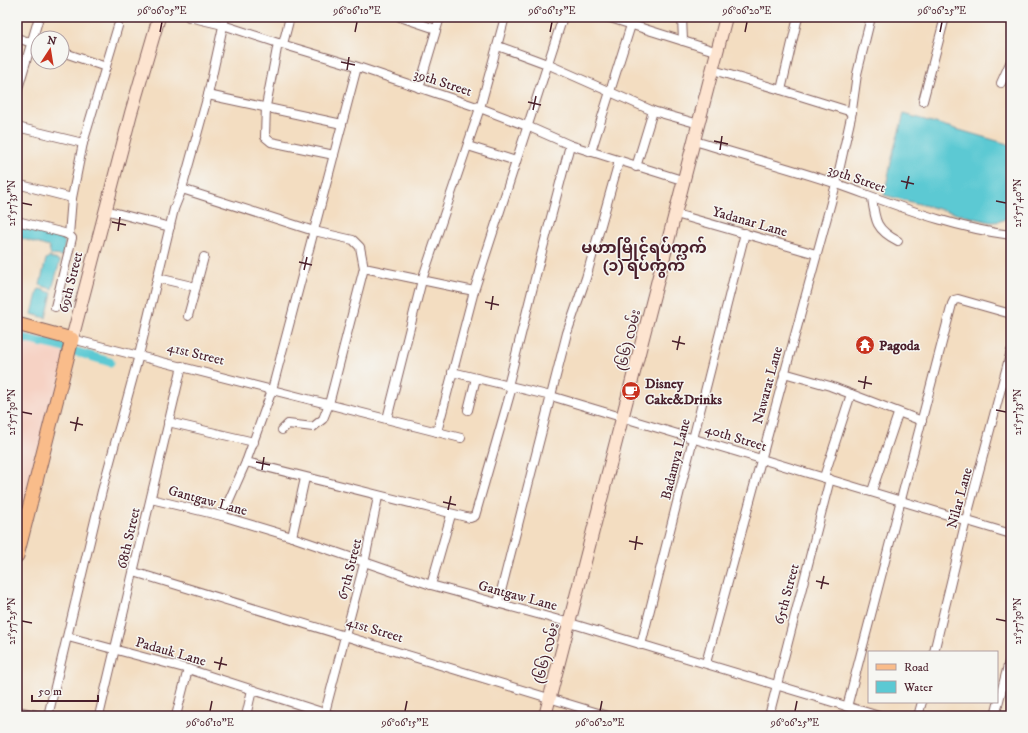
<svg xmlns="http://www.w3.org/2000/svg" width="1028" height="733" viewBox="0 0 1028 733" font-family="'IM FELL DW Pica','Noto Sans Myanmar',serif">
<rect width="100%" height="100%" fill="#f6f6f2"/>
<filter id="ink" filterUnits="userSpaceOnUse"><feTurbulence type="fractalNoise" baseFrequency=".025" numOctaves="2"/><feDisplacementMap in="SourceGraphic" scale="8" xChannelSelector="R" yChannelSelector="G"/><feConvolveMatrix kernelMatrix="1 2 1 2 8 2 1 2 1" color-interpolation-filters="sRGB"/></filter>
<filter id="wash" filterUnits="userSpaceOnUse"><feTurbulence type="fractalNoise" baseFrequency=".012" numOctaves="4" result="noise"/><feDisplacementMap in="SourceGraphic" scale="16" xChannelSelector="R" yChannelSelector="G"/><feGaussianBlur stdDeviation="0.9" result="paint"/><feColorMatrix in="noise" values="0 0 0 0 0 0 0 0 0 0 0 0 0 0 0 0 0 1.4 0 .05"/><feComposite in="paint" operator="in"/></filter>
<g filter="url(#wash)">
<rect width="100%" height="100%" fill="#f3ddc1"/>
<polygon fill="#f6d2c4" points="17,326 71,339 17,546"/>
<g fill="#5cc9d3" stroke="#53747f">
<path d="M904,114L1011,145V211C1006,221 1000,222 990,222L884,195L894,149Z"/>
<polygon points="17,225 63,239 65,243 62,256 51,255 49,247 17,237"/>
<polygon points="49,257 60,261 52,289 40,285 46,259"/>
<polygon points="40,289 52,293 46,318 32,314 38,290"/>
</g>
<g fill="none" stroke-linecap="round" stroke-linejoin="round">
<polyline stroke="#5cc9d3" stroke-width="9" points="17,337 54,345 110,362"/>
</g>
</g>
<g filter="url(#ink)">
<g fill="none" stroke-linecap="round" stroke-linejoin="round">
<defs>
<g id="street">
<polyline points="189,17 223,25 278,43 352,65 480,108 527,126 570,145 685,181"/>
<polyline points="400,17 436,29"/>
<polyline points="607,17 718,52"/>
<polyline points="682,17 683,41"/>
<polyline points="17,38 38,45"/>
<polyline points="278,43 266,106 265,137 271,142 334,155"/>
<polyline points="283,44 290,17"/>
<polyline points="498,46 547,64 653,111 699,124"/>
<polyline points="62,52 106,67"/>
<polyline points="713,70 781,90 798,17"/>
<polyline points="1001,83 1011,61"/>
<polyline points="419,88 440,17"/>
<polyline points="781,90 852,112"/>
<polyline points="17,92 39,17"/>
<polyline points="208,95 342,124"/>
<polyline points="923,101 945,17"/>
<polyline points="17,127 83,143"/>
<path d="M695,141C742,156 790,168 837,184C894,204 951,228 1011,235"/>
<polyline points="468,146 516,161"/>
<polyline points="591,152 631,25"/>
<polyline points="636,167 653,111"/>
<polyline points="17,184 72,198"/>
<polyline points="182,189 314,231 353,240 360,247 364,268"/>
<path d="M872,198C875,221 876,230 898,241"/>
<polyline points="105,210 170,227"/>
<polyline points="676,214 816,254"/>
<polyline points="17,221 64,233 69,235 72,238 55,307"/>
<polyline points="69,235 72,198 83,143 118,26"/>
<polyline points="158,278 196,287 204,257"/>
<polyline points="188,316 196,287"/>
<polyline points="72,339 461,438"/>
<polyline points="452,372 551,396 1011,534"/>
<polyline points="784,373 830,386 922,421"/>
<polyline points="508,386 539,263 570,145"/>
<polyline points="468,410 476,378"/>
<polyline points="387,419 422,280 480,108 505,17"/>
<polyline points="168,422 254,442"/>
<polyline points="282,430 288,424 313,427 323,419 329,404 364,268 474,291"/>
<polyline points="437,432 474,291 563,17"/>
<polyline points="246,462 470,518 475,516 512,387"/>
<polyline points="824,477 851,394"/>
<polyline points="872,491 898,414"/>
<polyline points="151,499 222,516 292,537 431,585 570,623 879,716"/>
<polyline points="222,516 246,462 272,390 357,67"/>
<polyline points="292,537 305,478"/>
<polyline points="134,572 608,716"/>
<polyline points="431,585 451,515"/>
<polyline points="498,603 567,333 586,278 619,161"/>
<polyline points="68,637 188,669 334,716"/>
<polyline points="641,645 745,233"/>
<polyline points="934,652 966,520 1011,351"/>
<polyline points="706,663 836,184 851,117 857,74 871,17"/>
<polyline points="847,707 952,304 954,300 958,299 1011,314"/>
<polyline points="17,711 41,716"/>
<polyline points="48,716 102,491 139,355 174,209 182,189 208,95 225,17"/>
<polyline points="99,716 182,366"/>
<polyline points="176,716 188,669"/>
<polyline points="246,716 252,690"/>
<polyline points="324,716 364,564 378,497"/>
<polyline points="769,716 830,479"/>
<polyline points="918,716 922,702"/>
<polyline points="995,716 1011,654"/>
</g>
<g id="secondary">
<polyline points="72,339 131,113 159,17"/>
<polyline points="545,716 726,17"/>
</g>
<polyline id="primary" points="17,324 72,339 17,556"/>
</defs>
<use href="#street" stroke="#856260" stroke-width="10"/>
<use href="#secondary" stroke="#856260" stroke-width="14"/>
<use href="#primary" stroke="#856260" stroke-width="15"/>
<use href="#street" stroke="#fff" stroke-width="8"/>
<use href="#secondary" stroke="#fde4d0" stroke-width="12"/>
<use href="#primary" stroke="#f9bc8a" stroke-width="13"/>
</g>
</g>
<path fill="none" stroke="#4a1f2b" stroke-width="1.5" d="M160,32L162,22M355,32L357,22M550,32L552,22M745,32L747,22M940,32L942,22M341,62L355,65M347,70L349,57M528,102L541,105M533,110L536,96M714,141L728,144M720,150L722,136M901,181L914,184M906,189L909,176M996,201L1006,203M22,203L32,205M112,222L126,225M118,231L120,217M299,262L312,265M304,270L307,257M485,302L499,305M491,310L493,296M672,341L685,344M677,350L680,336M858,381L872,384M864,389L866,376M996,410L1006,412M22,412L32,414M70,422L83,425M75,431L78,417M256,462L270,465M262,470L264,457M443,502L456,505M448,510L451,496M629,541L643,544M635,550L637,536M816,581L829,584M821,589L824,576M996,619L1006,621M22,621L32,623M214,662L227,665M219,670L222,657M210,711L212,701M405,711L407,701M600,711L602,701M795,711L797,701"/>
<defs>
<symbol id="temple-disc" viewBox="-11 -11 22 22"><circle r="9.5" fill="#c8321e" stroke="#f6f6f2"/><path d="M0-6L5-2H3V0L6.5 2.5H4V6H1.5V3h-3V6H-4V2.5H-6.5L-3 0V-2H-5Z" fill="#fff"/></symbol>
<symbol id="cafe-disc" viewBox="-11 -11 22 22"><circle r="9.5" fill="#c8321e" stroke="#f6f6f2"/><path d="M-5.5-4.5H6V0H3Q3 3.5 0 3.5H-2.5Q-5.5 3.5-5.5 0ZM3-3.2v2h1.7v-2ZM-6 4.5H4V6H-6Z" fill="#fff"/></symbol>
</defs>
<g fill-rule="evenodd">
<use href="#temple-disc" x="854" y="334" width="22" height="22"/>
<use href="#cafe-disc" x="620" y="380" width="22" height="22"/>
</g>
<g text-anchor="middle" stroke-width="3" stroke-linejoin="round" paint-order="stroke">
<g font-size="14" fill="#4a1f2b" stroke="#f6f6f2">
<text transform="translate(443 82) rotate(18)" y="5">39th Street</text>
<text transform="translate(857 178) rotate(19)" y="5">39th Street</text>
<text transform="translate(750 221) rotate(16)" y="5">Yadanar Lane</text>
<text transform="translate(70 282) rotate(-76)" y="5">69th Street</text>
<text transform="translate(628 340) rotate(-76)" y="5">(၆၆) လမ်း</text>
<text transform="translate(196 353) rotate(14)" y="5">41st Street</text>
<text transform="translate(767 385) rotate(-75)" y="5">Nawarat Lane</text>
<text transform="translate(736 437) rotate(17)" y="5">40th Street</text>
<text transform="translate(675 459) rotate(-76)" y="5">Badamya Lane</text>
<text transform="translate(959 498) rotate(-75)" y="5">Nilar Lane</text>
<text transform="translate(208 500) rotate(15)" y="5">Gantgaw Lane</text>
<text transform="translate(128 538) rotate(-77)" y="5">68th Street</text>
<text transform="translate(349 569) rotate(-76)" y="5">67th Street</text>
<text transform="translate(786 594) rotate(-75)" y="5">65th Street</text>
<text transform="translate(518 595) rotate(15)" y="5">Gantgaw Lane</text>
<text transform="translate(375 629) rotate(17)" y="5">41st Street</text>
<text transform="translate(171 651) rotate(16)" y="5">Padauk Lane</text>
<text transform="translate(546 653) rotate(-75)" y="5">(၆၆) လမ်း</text>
</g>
<g font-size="14" font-weight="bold" fill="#4a1f2b" stroke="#f6f6f2" text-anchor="start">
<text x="879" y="350">Pagoda</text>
<text x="645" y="388">Disney<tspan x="645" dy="16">Cake&amp;Drinks</tspan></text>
</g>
<g font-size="16" font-weight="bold" fill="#4a1f2b" stroke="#f6f6f2">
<text x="644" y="253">မဟာမြိုင်ရပ်ကွက်<tspan x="644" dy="18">(၁) ရပ်ကွက်</tspan></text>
</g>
</g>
<rect width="1028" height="733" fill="none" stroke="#f6f6f2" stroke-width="44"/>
<rect x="868" y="651" width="130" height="52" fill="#f6f6f2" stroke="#b1a0a2"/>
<rect x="876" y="664" width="20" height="6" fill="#f9bc8a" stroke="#b1a0a2"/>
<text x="904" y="671" font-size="12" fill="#4a1f2b">Road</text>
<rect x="876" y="681" width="20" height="12" fill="#5cc9d3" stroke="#b1a0a2"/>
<text x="904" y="691" font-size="12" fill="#4a1f2b">Water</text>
<g transform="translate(50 50) rotate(12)"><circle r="19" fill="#f6f6f2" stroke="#b1a0a2"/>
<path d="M0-3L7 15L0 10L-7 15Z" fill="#c8321e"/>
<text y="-6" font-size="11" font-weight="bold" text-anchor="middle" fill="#4a1f2b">N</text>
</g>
<path d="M32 695v6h66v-6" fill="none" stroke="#4a1f2b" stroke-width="2"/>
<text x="38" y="695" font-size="12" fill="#4a1f2b" stroke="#f6f6f2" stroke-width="3" paint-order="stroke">50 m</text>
<rect x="22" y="22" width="984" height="689" fill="none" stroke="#4a1f2b" stroke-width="1.5"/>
<g font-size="10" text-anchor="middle" fill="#4a1f2b">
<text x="162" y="14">96°06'05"E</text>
<text x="357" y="14">96°06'10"E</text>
<text x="552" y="14">96°06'15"E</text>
<text x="747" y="14">96°06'20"E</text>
<text x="942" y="14">96°06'25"E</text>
<text transform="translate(11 203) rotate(-90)" y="4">21°57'35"N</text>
<text transform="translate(1017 203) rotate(-90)" y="4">21°57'40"N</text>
<text transform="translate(11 412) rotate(-90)" y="4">21°57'30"N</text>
<text transform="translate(1017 412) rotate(-90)" y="4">21°57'35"N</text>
<text transform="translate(11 621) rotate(-90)" y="4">21°57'25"N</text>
<text transform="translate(1017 621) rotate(-90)" y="4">21°57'30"N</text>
<text x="210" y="726">96°06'10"E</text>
<text x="405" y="726">96°06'15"E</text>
<text x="600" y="726">96°06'20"E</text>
<text x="795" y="726">96°06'25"E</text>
</g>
</svg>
